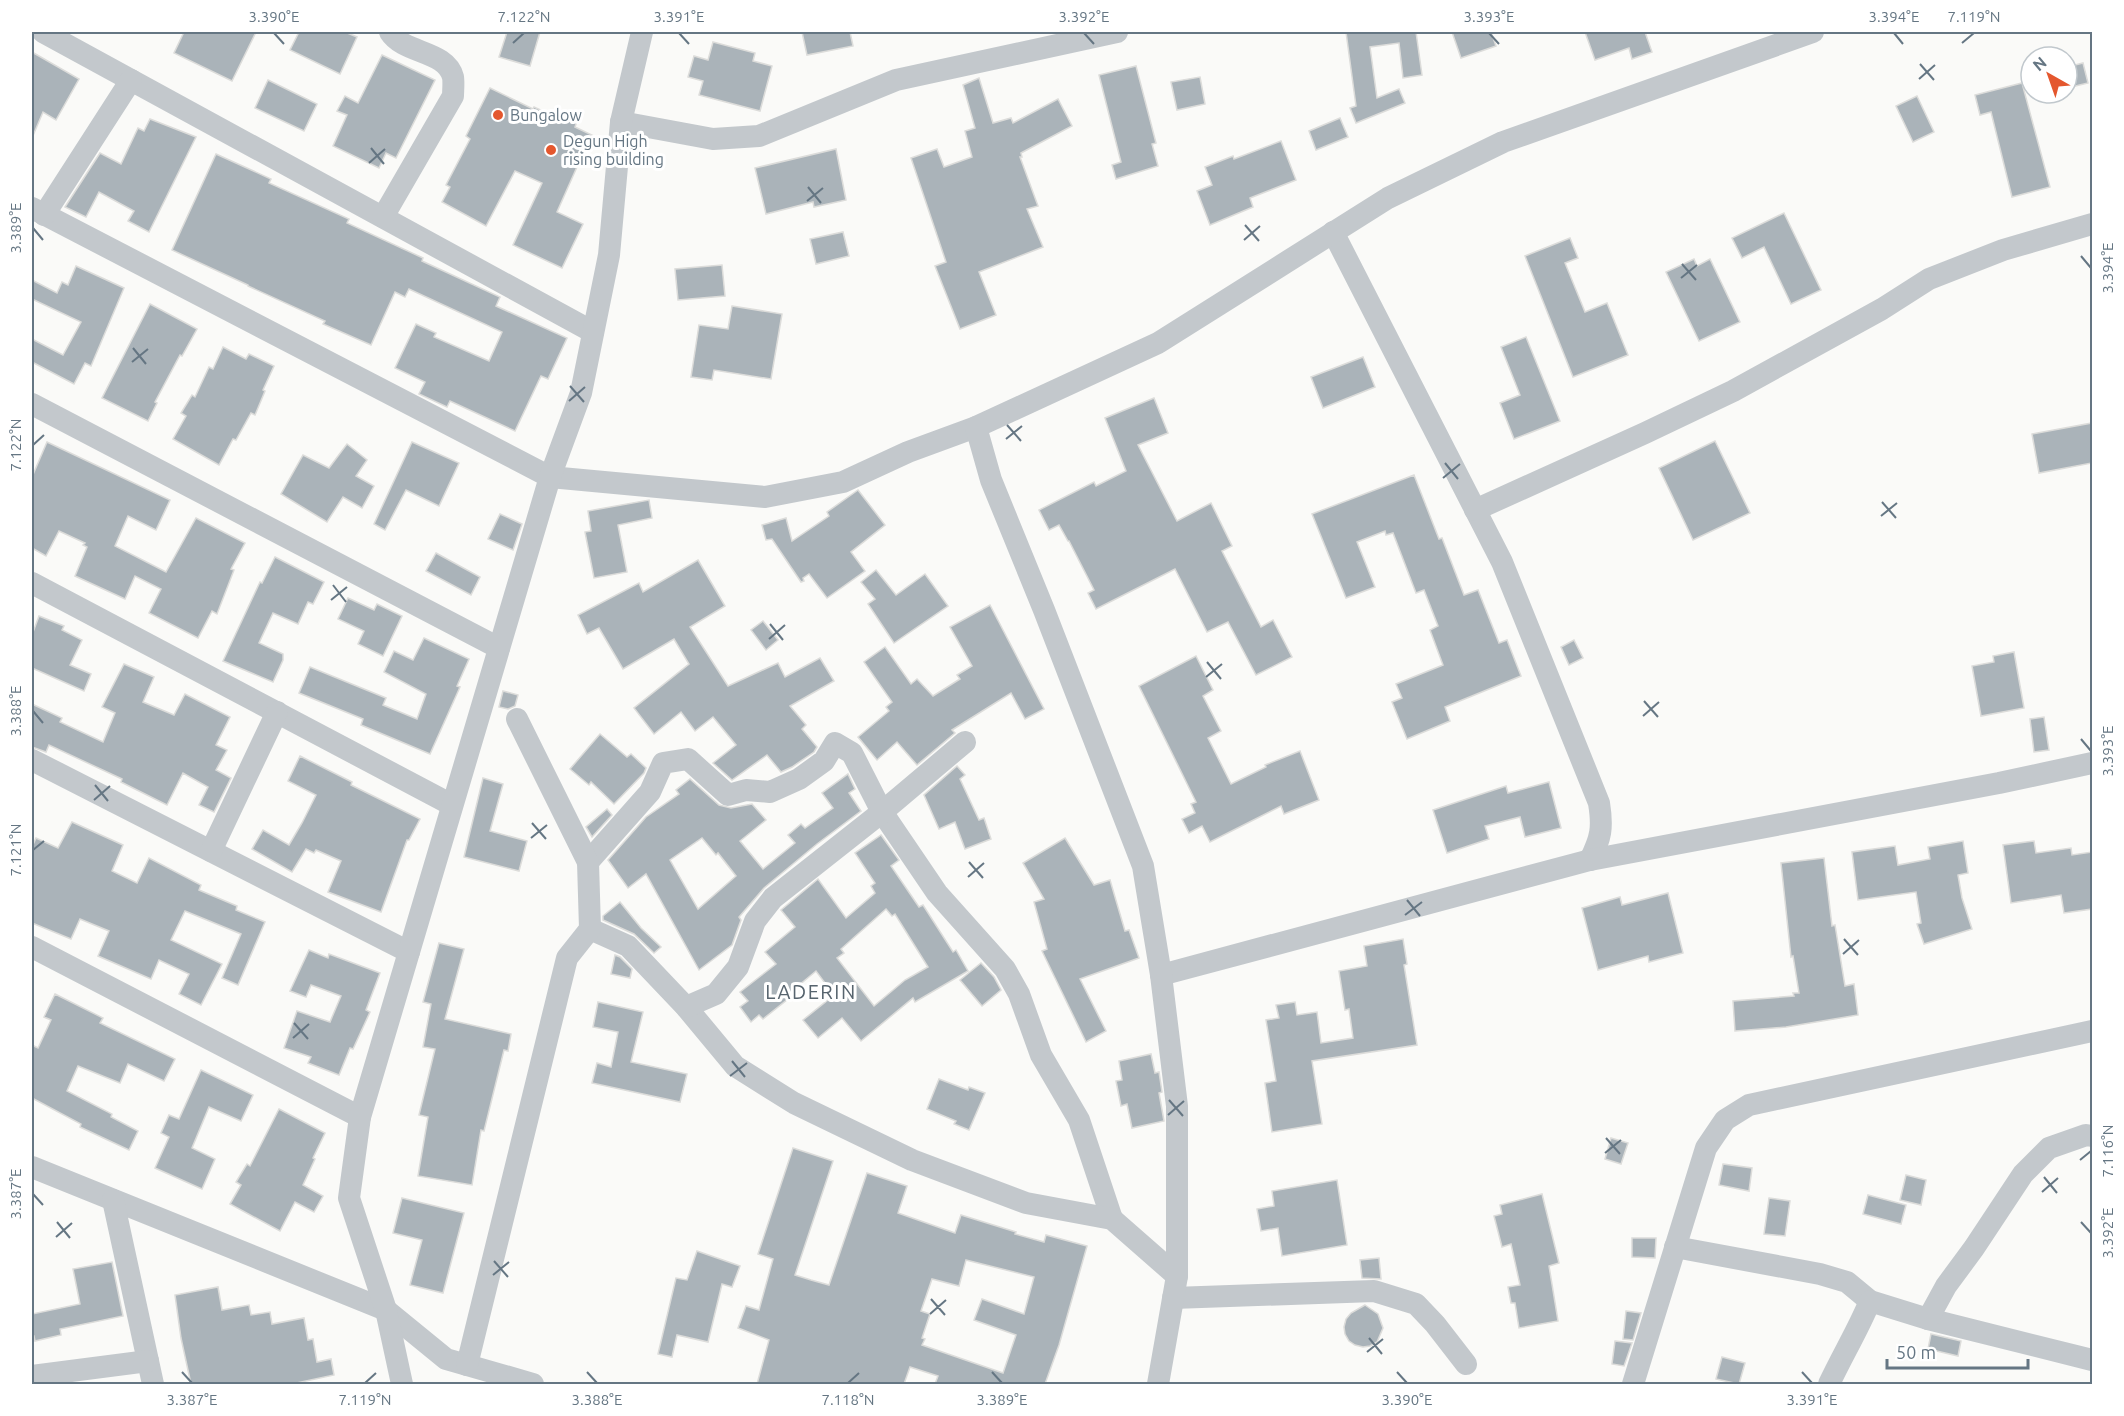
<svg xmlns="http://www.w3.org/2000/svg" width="2124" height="1416" viewBox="0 0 2124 1416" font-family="Ubuntu,sans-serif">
<rect width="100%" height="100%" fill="#fafaf8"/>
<g fill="#aab3b9" stroke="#dcdcda" stroke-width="1.5" fill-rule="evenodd">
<polygon points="184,32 256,32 232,81 174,53"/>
<polygon points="299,32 345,32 357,37 340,74 290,50"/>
<polygon points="507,32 540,32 530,66 499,57"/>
<polygon points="802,32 850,32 853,46 807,55"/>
<polygon points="1346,32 1416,32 1422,75 1403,78 1399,43 1370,47 1377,98 1399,89 1405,103 1356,123 1350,108 1356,106"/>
<polygon points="1452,32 1491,32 1496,46 1461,58"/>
<polygon points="1585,32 1645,32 1652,52 1632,59 1629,48 1595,60"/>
<polygon points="713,42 755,53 753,61 772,66 760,111 699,95 703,81 688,77 694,56 708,60"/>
<polygon points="32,52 79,79 56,120 43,112 32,138"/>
<polygon points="382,55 435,80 396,158 386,153 379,168 333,146 347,115 337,111 345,96 358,103"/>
<polygon points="2083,63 2088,83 2067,88 2067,67"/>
<polygon points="1136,66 1156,143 1152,144 1158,166 1116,179 1112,165 1121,162 1099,75"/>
<polygon points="1200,77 1205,104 1177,110 1171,82"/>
<polygon points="979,78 993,123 1011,118 1013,123 1058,99 1072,126 1021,153 1022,157 1020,157 1038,206 1027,209 1043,247 979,272 996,315 960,329 935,266 946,262 911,158 937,149 944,167 972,157 965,131 975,128 963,85"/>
<polygon points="268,80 317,104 304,131 255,108"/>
<polygon points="2022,83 2050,187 2012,197 1991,112 1980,115 1975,95"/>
<polygon points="490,88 533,109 534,107 558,118 562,111 578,118 575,127 594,136 583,159 581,158 557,212 583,224 562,268 513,245 542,183 515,171 486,226 442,202 450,187 446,185 470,139 466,136"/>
<polygon points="1917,96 1934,132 1913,142 1896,106"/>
<polygon points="1340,118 1348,137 1316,150 1309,131"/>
<polygon points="150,119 196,137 149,232 128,221 134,211 99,192 86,217 65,207 100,153 121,164 138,128 144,131"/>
<polygon points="1281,141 1296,180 1250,198 1253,207 1210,225 1197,191 1212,185 1205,167 1233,156 1234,159"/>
<polygon points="836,149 846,200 814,207 813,202 766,214 755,168"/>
<polygon points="216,154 271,179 269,183 349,219 347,223 423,258 422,261 500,297 496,306 567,338 548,379 541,376 515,431 450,401 447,407 419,394 425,382 395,368 416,324 436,333 434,337 489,361 502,332 409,289 405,297 395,292 371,345 323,324 325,321 248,286 248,285 172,250"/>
<polygon points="1784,213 1821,290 1791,304 1764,247 1742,258 1732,238"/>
<polygon points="843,232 849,256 816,264 810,239"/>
<polygon points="1570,238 1578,258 1565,263 1585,312 1607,303 1628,355 1573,377 1525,256"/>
<polygon points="1694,259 1697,266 1710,259 1740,322 1699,341 1666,272"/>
<polygon points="722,265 725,296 678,300 675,269"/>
<polygon points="76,266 124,288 91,366 85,363 74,384 32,362 32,339 63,355 81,322 32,299 32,280 57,293 62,282 68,285"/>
<polygon points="150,304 197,329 182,356 180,355 155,402 157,403 148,421 102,398"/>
<polygon points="732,306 782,314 771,379 714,370 712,380 691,377 699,325 728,329"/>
<polygon points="1526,337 1560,421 1514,439 1500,403 1520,395 1501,347"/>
<polygon points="223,347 246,359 249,354 274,366 263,390 265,391 255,415 251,413 236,440 233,439 219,465 173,439 186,416 181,413 192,395 195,397 209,367 213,369"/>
<polygon points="1363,357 1375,387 1323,408 1311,377"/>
<polygon points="1154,398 1168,433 1138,445 1177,521 1211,503 1232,546 1222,551 1261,627 1273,620 1292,657 1256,675 1228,622 1207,632 1175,569 1096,609 1088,593 1094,590 1069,541 1068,541 1059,525 1049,530 1039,510 1094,482 1096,486 1126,471 1105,418"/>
<polygon points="2092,423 2092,463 2039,473 2032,434"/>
<polygon points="1715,441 1750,513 1693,540 1659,468"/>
<polygon points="47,442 170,500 156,530 128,516 115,546 166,572 196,518 245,543 231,569 234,570 217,614 212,611 198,638 149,613 161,589 135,576 125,599 75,576 87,547 83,545 85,543 59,531 46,556 32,548 32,477"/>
<polygon points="412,442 459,463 439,506 406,490 385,530 374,524"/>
<polygon points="347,444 367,460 356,476 374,486 362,508 343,497 327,522 281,494 303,455 329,468"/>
<polygon points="1414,475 1439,539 1442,538 1464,595 1478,590 1499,643 1507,640 1521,676 1445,707 1450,721 1407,739 1392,702 1402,698 1396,684 1443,665 1430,630 1438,626 1424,590 1416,593 1393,533 1386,535 1385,531 1357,542 1375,587 1346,598 1312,514"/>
<polygon points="858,490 885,525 851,552 865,571 827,598 809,574 803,578 804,581 801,582 772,539 766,540 762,525 786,518 792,541 829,516 827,512"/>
<polygon points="649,500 652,518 618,525 627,572 594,578 585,532 591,531 588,511"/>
<polygon points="500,514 522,524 513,550 488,539"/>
<polygon points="436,553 480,577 471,595 426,571"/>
<polygon points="275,557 324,582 313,604 308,602 298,624 273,613 259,643 283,654 283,660 273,682 223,661 260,582 262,583"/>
<polygon points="698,560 725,606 690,627 728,686 778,663 785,677 820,658 834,681 790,706 806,725 802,729 817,747 814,752 792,767 781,772 767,755 732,780 713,763 736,745 713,717 695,731 681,712 654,734 634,708 689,664 674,639 623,669 599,628 587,634 578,615 639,583 643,592"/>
<polygon points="876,570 896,595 925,574 948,606 894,643 868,604 875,599 861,582"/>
<polygon points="348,598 374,610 377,604 402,616 383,656 358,644 364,631 338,619"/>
<polygon points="990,605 1044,709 1025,719 1011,693 952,730 955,733 917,765 897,742 877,760 858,737 889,711 886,707 892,702 864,662 885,647 911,684 917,679 933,696 960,679 957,675 972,666 950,627"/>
<polygon points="39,616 64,626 62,630 82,640 70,665 91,674 84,691 32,668 32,635"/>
<polygon points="763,621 778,640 766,650 751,630"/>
<polygon points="424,638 469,659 457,686 460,687 430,754 361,725 363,719 299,693 310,667 386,698 383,705 417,719 426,694 384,672 394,651 413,660"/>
<polygon points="1574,640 1583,658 1569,665 1561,647"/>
<polygon points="2014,652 2024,708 1981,716 1972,666 1994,662 1993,656"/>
<polygon points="1196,656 1213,690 1203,696 1221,731 1208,738 1231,784 1266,767 1265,765 1300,751 1319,800 1284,814 1281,806 1210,842 1202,826 1189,833 1182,819 1195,813 1191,804 1196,802 1139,686"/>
<polygon points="124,664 154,677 143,702 174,715 185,694 230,717 216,745 227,750 216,770 231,778 214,812 199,805 208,787 183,773 167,805 121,782 122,779 49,745 46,752 32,747 32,704 62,718 60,722 103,742 115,713 102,707"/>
<polygon points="503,691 518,695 515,706 508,709 499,707"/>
<polygon points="2044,717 2049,750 2034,752 2030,719"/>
<polygon points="600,734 627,757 631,754 646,768 644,773 614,804 591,782 589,785 570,769"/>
<polygon points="300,756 352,782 351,785 420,819 409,840 407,840 381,912 328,892 341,861 316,850 314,853 306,849 292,872 252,849 263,830 289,845 302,823 316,795 288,781"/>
<polygon points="957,766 965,775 960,779 979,820 984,818 991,839 965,849 955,822 939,829 924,795"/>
<path d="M848,774L855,789L849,793L861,811L817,844L764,888L739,917L741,920L732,945L699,970L646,874L628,888L608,860L646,817L679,794L676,790L690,779L719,805L731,808L752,804L766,820L740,841L763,869L795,843L788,835L801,824L805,828L833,808L822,793ZM702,838L716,855L718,853L736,876L698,909L670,860Z"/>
<polygon points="483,778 503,784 490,831 527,841 519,871 464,857"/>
<polygon points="1549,782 1561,828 1525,837 1520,817 1485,826 1489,839 1447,853 1433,810 1506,786 1508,793"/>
<polygon points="607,809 612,815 592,837 586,827"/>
<polygon points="72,822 123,845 112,871 137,883 149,858 201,885 199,890 237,906 236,910 265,922 238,985 222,978 241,934 185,911 171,940 222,964 201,1005 179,994 189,974 159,960 151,979 98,956 109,931 80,919 71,939 32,923 32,847 36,838 58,848"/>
<path d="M881,835L899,860L891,866L919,907L923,905L953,952L956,950L968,971L915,1002L913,998L861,1041L842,1018L818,1038L803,1020L834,995L816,971L791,992L793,995L763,1019L759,1015L751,1022L740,1007L748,1001L740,992L776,964L765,952L795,927L781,910L818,879L846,918L875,893L871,886L875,883L855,853ZM886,909L892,916L895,914L928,967L905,980L874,1006L837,958L844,953L841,949Z"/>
<polygon points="1065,838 1094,885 1110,880 1125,931 1129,930 1139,958 1080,979 1106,1031 1086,1042 1042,951 1047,949 1034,902 1044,899 1023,863"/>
<polygon points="1963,841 1968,873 1958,875 1962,898 1972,929 1924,944 1917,924 1921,923 1916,892 1858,900 1852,852 1895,846 1898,865 1930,859 1928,847"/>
<polygon points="2034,841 2036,853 2071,848 2072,855 2092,852 2092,909 2064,913 2061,895 2011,903 2003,845"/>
<polygon points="1824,858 1832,926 1835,925 1845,986 1854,984 1858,1015 1786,1027 1735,1031 1733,1001 1794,996 1793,993 1799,993 1793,956 1791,957 1781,863"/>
<polygon points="1668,893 1683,953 1649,962 1648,956 1598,970 1582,908 1620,897 1622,905"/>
<polygon points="620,902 641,928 661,947 654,953 634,934 603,920 603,916"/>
<polygon points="1403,939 1407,964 1404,965 1417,1045 1312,1061 1322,1124 1272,1132 1265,1083 1276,1081 1266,1020 1279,1018 1276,1005 1295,1002 1297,1015 1317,1012 1321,1043 1353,1038 1349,1009 1345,1010 1339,971 1367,966 1364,946"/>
<polygon points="439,943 464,949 445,1019 511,1034 508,1051 504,1050 484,1131 481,1130 472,1185 418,1176 428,1117 419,1115 435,1049 423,1047 431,1004 423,1002"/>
<polygon points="309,950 328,958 329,954 380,973 366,1010 370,1012 353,1049 350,1048 339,1075 308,1063 311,1057 284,1048 297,1011 330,1022 341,996 311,985 306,997 290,991"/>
<polygon points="615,955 620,957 632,969 630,978 611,974"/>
<polygon points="981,963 994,977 1001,990 982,1006 960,980"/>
<polygon points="55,994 103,1018 100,1023 175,1059 164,1081 128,1064 120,1083 78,1066 67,1091 112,1114 111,1117 138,1131 129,1150 80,1127 81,1124 32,1098 32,1045 38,1048 51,1020 44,1017"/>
<polygon points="598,1002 643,1012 631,1062 687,1074 680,1102 592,1083 597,1063 611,1067 618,1032 593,1027"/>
<polygon points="1151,1054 1155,1073 1159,1072 1162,1092 1159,1093 1164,1121 1132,1128 1127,1104 1121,1106 1116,1081 1122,1080 1119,1061"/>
<polygon points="201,1070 253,1095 241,1121 209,1107 192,1148 215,1159 202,1189 155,1168 169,1137 161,1133 169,1115 179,1119"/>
<polygon points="939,1079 968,1090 969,1087 985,1093 969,1130 954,1124 956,1121 927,1109"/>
<polygon points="279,1109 325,1133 313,1158 315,1159 303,1185 323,1196 314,1212 295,1202 280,1231 230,1204 241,1185 236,1182 247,1164 250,1166"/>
<polygon points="1611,1138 1628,1143 1621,1164 1605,1159"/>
<path d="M793,1148L833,1161L795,1275L811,1280L829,1285L867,1173L907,1186L898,1213L955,1233L961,1215L1016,1232L1015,1234L1044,1242L1046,1235L1087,1246L1059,1345L1045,1384H935L938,1376L910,1367L904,1384H757L769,1340L738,1328L746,1306L759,1310L773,1259L758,1254ZM966,1260L1034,1277L1024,1314L982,1299L974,1320L1016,1335L1003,1373L922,1345L925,1339L922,1338L930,1314L921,1311L932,1279L959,1286Z"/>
<polygon points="1723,1164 1752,1168 1749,1191 1719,1185"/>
<polygon points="1906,1175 1926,1180 1921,1205 1900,1200"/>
<polygon points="1337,1180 1347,1245 1282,1256 1278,1228 1261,1231 1257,1209 1274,1206 1272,1191"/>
<polygon points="1542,1194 1559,1263 1549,1266 1558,1321 1519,1328 1515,1303 1511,1303 1508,1287 1520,1285 1511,1244 1502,1247 1494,1216 1502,1214 1500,1205"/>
<polygon points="1868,1195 1906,1205 1901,1224 1863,1214"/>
<polygon points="402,1198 464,1213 443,1293 410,1285 422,1240 393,1233"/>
<polygon points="1769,1198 1790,1201 1785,1236 1764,1234"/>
<polygon points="1632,1238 1656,1238 1655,1258 1632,1257"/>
<polygon points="697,1251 740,1266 732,1287 722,1284 708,1342 677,1335 672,1357 658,1354 676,1278 687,1280"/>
<polygon points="1379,1258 1381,1279 1362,1278 1360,1260"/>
<polygon points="112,1262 123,1316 60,1329 61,1335 35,1341 34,1336 32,1337 32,1314 80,1304 73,1269"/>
<polygon points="218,1287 222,1310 249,1305 251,1315 270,1312 272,1324 304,1318 308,1340 313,1339 317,1362 331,1359 334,1375 292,1384 191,1384 181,1338 175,1295"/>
<polygon points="1365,1305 1378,1314 1383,1328 1377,1342 1370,1346 1363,1347 1355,1345 1349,1341 1345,1334 1344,1327 1346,1319 1351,1313"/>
<polygon points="1626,1311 1641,1313 1633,1340 1623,1339"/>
<polygon points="1931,1334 1961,1341 1958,1356 1928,1349"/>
<polygon points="1615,1341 1632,1343 1624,1366 1612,1364"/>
<polygon points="1722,1357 1745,1363 1739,1384 1716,1379"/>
</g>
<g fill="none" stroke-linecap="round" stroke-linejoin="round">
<g stroke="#c3c8cc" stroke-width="22">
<polyline points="43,32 593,332"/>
<polyline points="621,122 713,139 759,136 896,80 1117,32"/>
<polyline points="32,208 550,477 765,497 843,482 908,452 976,427"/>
<polyline points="44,215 131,80"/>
<path d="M383,217L453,96C453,91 454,83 453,77C446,50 404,54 390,32"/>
<path d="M1333,232L1502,562L1599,803C1603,828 1601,838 1590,860"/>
<polyline points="32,404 499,648"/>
<polyline points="1475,510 1645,433 1733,391 1882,309 1929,279 2003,250 2092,224"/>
<polyline points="32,583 452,805"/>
<polyline points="32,760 409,952"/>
<polyline points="211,851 277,712"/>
<polyline points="588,862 650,792 663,763 688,759 728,795 746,790 770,792 799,779 824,761 835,743 852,753 882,812 937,893 1005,969 1019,994 1041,1055 1079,1120 1112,1219"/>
<polyline points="590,929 628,946 686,1007 735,1066 794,1103 912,1160 1026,1203 1112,1219 1177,1276"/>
<polyline points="32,947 360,1117"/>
<polyline points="1161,975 1590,860 1999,783 2092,763"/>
<polyline points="686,1007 716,994 738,967 755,921 773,898 882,812 965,742"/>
<polyline points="32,1167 386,1310 446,1359 533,1384"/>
<polyline points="113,1200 153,1384"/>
<polyline points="1675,1247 1820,1274 1847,1282 1870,1301 1928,1319 2092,1360"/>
<polyline points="1173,1298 1374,1291 1416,1304 1435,1324 1466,1364"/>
<polyline points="1928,1319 1946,1286 1974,1248 2023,1174 2049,1148 2086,1135 2092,1136"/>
<polyline points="467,1365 567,958 590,929 588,862 517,719"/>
<polyline points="32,1376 148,1361"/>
<polyline points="402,1384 386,1310 349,1198 360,1117 550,477 581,393 609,255 621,122 642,32"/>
<polyline points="1158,1384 1177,1276 1177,1106 1161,975 1143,866 1044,610 991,480 976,427 1158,343 1388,198 1503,142 1813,32"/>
<polyline points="1633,1384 1706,1148 1725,1120 1749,1105 2092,1031"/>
<path d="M1829,1384C1842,1356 1858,1330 1870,1301"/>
</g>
</g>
<path fill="none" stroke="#657683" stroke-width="2" d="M274,33L284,44M679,33L689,44M1084,33L1094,44M1489,33L1499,44M1894,33L1903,44M513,43L524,33M1962,43L1974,33M1920,64L1934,80M1919,79L1935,65M371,148L384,164M369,163L385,149M808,187L821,203M807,201L823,188M1245,225L1259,241M33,228L43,240M1244,240L1260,226M2081,256L2091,268M1682,264L1696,280M1681,278L1697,265M133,348L146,364M132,362L148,349M570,386L584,402M569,401L585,387M1007,425L1021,441M1006,439L1022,426M33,445L44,435M1445,463L1458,479M1443,478L1460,464M1882,502L1896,518M1881,516L1897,503M333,585L346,602M331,600L347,587M770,624L783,640M769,639L785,625M1207,662L1221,679M1206,677L1222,664M1644,701L1658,717M33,711L43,723M1643,716L1659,702M2081,739L2091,751M95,785L108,801M94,800L110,786M532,823L546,839M531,838L547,825M33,850L44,841M969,862L983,878M968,877L984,863M1407,900L1420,916M1405,915L1422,902M1844,939L1858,955M1843,954L1859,940M294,1023L308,1039M293,1038L309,1024M732,1061L745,1077M730,1076L747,1063M1169,1100L1183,1116M1168,1115L1184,1101M1606,1138L1620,1154M1605,1153L1621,1140M2080,1160L2091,1151M2044,1177L2057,1193M2042,1192L2058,1178M33,1194L43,1205M57,1222L70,1238M2081,1222L2091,1233M56,1237L72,1223M494,1261L508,1277M493,1275L509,1262M931,1299L945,1315M930,1314L946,1300M1369,1338L1382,1354M1367,1352L1383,1339M182,1372L192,1383M587,1372L597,1383M992,1372L1002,1383M1397,1372L1407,1383M1802,1372L1812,1383M365,1383L376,1373M848,1383L859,1373"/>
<g fill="#e4572e" stroke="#fff" stroke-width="2">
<circle cx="498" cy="115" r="6"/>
<circle cx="551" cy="150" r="6"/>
</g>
<g text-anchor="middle" stroke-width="6" stroke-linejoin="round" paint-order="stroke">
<g font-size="16" fill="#657683" stroke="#fff" text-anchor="start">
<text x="510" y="121">Bungalow</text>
<text x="563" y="147">Degun High<tspan x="563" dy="18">rising building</tspan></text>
</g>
<g font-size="20" letter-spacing="1.5" fill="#57646e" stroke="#fff">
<text x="811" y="999">LADERIN</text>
</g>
</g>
<rect width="2124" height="1416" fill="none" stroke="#ffffff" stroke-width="66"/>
<g transform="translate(2049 75) rotate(320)"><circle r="28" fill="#ffffff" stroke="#c1c8cd" stroke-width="1.5"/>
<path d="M0-4.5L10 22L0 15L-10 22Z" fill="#e4572e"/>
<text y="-9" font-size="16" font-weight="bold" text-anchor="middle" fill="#657683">N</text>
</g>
<path d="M1887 1359v9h141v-9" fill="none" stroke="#657683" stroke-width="3"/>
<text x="1896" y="1359" font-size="18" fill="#657683" stroke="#ffffff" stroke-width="4.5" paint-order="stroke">50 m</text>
<rect x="33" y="33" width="2058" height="1350" fill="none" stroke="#657683" stroke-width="2"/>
<g font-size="15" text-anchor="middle" fill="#657683">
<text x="274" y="22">3.390°E</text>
<text x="524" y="22">7.122°N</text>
<text x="679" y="22">3.391°E</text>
<text x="1084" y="22">3.392°E</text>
<text x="1489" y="22">3.393°E</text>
<text x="1894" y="22">3.394°E</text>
<text x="1974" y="22">7.119°N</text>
<text transform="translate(16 228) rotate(-90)" y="5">3.389°E</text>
<text transform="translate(2108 268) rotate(-90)" y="5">3.394°E</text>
<text transform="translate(16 445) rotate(-90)" y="5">7.122°N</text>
<text transform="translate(16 711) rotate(-90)" y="5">3.388°E</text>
<text transform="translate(2108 751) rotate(-90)" y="5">3.393°E</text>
<text transform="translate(16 850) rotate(-90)" y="5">7.121°N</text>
<text transform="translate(2108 1151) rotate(-90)" y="5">7.116°N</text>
<text transform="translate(16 1194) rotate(-90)" y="5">3.387°E</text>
<text transform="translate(2108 1233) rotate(-90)" y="5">3.392°E</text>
<text x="192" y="1405">3.387°E</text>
<text x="365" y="1405">7.119°N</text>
<text x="597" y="1405">3.388°E</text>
<text x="848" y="1405">7.118°N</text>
<text x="1002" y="1405">3.389°E</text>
<text x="1407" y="1405">3.390°E</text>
<text x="1812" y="1405">3.391°E</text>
</g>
</svg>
